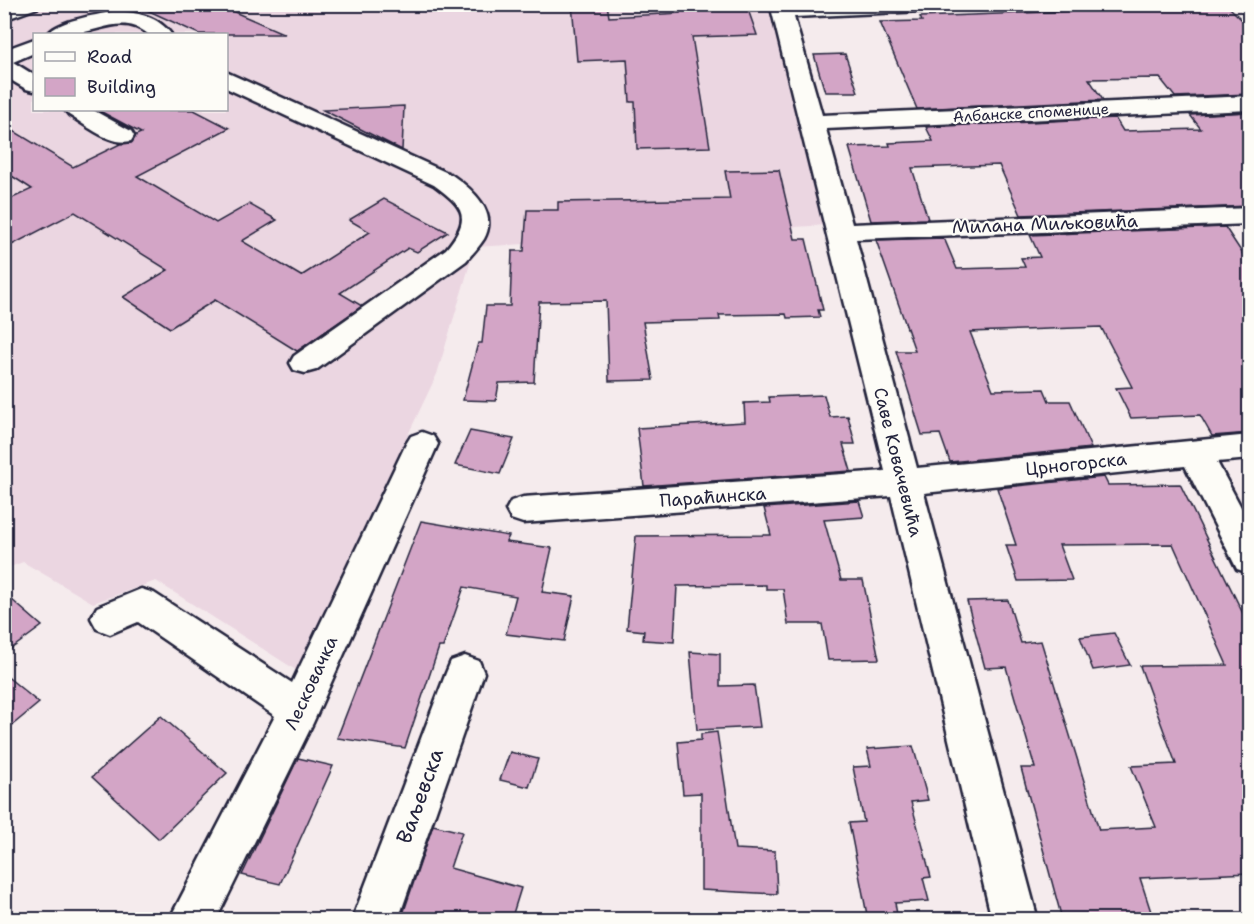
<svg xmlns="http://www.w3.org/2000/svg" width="1254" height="924" viewBox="0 0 1254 924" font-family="'Shantell Sans',sans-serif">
<rect width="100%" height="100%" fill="#f5ebed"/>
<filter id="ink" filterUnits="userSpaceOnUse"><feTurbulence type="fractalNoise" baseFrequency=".0167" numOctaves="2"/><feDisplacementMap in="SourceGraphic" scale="12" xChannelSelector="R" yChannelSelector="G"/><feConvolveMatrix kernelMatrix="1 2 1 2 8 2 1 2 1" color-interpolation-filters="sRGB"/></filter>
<g filter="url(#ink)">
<path fill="#ebd6e1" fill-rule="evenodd" d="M5,5H768L827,225L475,247L437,374L296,670L156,581L93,603L23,562L5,569ZM34,34H226V110H34Z"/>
<g fill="#d3a5c6" stroke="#22223b" stroke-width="1.5">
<polygon points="134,4 216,4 285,34 199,34"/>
<polygon points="572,4 607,4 609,17 680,13 678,4 746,4 757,35 692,37 710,147 637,149 635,102 630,102 627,59 577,61"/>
<polygon points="1227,5 1250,28 1250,94 1175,97 1160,78 1089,79 1103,100 917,109 880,22 922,21 920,17"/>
<polygon points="845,54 858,92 825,92 814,55"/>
<polygon points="404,106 402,150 323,110"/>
<polygon points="98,110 194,110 229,128 137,176 216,223 249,204 277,220 242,241 301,276 370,232 349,220 384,199 448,232 417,252 408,248 340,293 362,306 297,351 215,300 170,328 123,297 168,270 75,212 4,249 4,202 32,189 4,171 4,125 73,167 120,144 131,143 136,135 141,133"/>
<polygon points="1250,112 1250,206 1021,215 999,165 912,168 928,219 871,221 849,147 890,146 889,143 933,141 926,127 1115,118 1123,131 1201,129 1190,115"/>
<polygon points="779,170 795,239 806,239 823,310 818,310 820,317 787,318 786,314 719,315 720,320 643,322 653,380 609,381 606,301 539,302 534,382 499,383 496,401 463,400 478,343 482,343 486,306 510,306 512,251 524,251 527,210 558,210 558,202 730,199 725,171"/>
<polygon points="1225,227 1250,265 1250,433 1212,436 1200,415 1131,418 1116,388 1132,387 1101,327 970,332 993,390 1044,389 1049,401 1070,401 1091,448 950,462 940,434 922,435 896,351 915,351 876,240 944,238 957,269 1025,267 1021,258 1040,257 1030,235"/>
<polygon points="824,395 830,417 848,416 855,444 843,444 851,471 644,486 637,428 745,422 744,403 770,402 769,397"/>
<polygon points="470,431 514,439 500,474 455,465"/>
<polygon points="1104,477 1108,485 1180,484 1250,628 1250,873 1140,878 1153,918 1062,919 1021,768 1035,768 1006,667 985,668 967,601 1008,600 1021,643 1041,641 1099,830 1156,827 1131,766 1176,764 1140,666 1227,665 1173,544 1059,545 1072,580 1018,581 1006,545 1016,545 997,488"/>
<polygon points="859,501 864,517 824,520 841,580 863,580 879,659 828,660 822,624 788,624 783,589 766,589 766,585 677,586 674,642 643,640 644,631 627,629 636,536 771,535 764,508"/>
<polygon points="421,521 509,536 506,542 552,548 542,592 574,596 564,641 506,634 516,596 464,587 443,647 439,647 405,748 337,738"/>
<polygon points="4,593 42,626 4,654"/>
<polygon points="1114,633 1130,665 1093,670 1080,637"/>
<polygon points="690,652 720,654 720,686 754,685 760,727 697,730"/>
<polygon points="4,674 39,703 4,732"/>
<polygon points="161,716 227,773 159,839 92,777"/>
<polygon points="717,732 735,849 775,851 777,894 701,890 701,793 683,794 678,742 701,740 701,734"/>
<polygon points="913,746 928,800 911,802 931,877 923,878 929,901 895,903 898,920 868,920 849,823 864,822 853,767 871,766 867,749"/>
<polygon points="510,752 538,759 529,787 500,780"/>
<polygon points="298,758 333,766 280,884 242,875"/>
<polygon points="433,825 462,832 450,868 521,888 511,920 413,920 402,917"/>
</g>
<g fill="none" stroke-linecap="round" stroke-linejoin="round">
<defs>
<g id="minor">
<polygon points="10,4 40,4 37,8 4,20 4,7"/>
<polygon points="770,4 955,4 952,8 945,10 794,17 822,115 1250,96 1250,110 826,129 852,224 1250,208 1250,224 856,239 917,468 1250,435 1250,459 1217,462 1250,524 1250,573 1237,569 1185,466 924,493 1038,920 992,920 891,496 523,523 511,519 506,510 511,501 523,497 885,471"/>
<path d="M111,12C133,11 157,15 171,34H148C124,15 102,30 76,34C68,36 56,35 48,34C57,21 96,15 111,12Z"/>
<polygon points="34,39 34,53 13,62 34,75 34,91 26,89 4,76 4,50"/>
<path d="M226,72L452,175C472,189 499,212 484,239C479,247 472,254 466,261L316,370L305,373L294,370L290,363L294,356L446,249C472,218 465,208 434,185L226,88Z"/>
<path d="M65,110H93L131,131L134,136L131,141C110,146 86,125 69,115Z"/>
<polygon points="422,432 433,436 438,444 313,723 216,920 169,920 275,716 138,622 110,634 97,629 91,618 97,607 141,589 154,593 292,683 406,444 411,436"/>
<polygon points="465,656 479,661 484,673 398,920 352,920 446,673 451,661"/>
</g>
</defs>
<use href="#minor" stroke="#22223b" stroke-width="5"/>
<use href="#minor" fill="#fdfcf7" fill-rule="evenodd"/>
</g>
</g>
<g text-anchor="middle" stroke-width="4.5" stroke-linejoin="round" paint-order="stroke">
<g font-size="15" fill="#22223b" stroke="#fdfcf7">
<text transform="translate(1031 113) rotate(-3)" y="5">Албанске споменице</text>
</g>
<g font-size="18" fill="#22223b" stroke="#fdfcf7">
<text transform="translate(1045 224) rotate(-2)" y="6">Милана Миљковића</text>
<text transform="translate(898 462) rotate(76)" y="6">Саве Ковачевића</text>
<text transform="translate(1076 464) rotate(-6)" y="6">Црногорска</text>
<text transform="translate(713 497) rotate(-4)" y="6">Параћинска</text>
<text transform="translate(311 683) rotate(-65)" y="6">Лесковачка</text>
</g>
<g font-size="21" fill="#22223b" stroke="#fdfcf7">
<text transform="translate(420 796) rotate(-70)" y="7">Ваљевска</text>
</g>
</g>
<rect width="1254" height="924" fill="none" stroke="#fdfcf7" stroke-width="24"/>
<rect x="12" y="12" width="1230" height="900" fill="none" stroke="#22223b" stroke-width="2" filter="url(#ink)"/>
<rect x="33" y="33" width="195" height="78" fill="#fdfcf7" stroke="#a5a5ac" stroke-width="1.5"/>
<rect x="45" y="52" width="30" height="9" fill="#fdfcf7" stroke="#a5a5ac" stroke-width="1.5"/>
<text x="87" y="63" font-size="18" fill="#22223b">Road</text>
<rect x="45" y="78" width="30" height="18" fill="#d3a5c6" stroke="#a5a5ac" stroke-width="1.5"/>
<text x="87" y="93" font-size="18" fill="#22223b">Building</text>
</svg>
